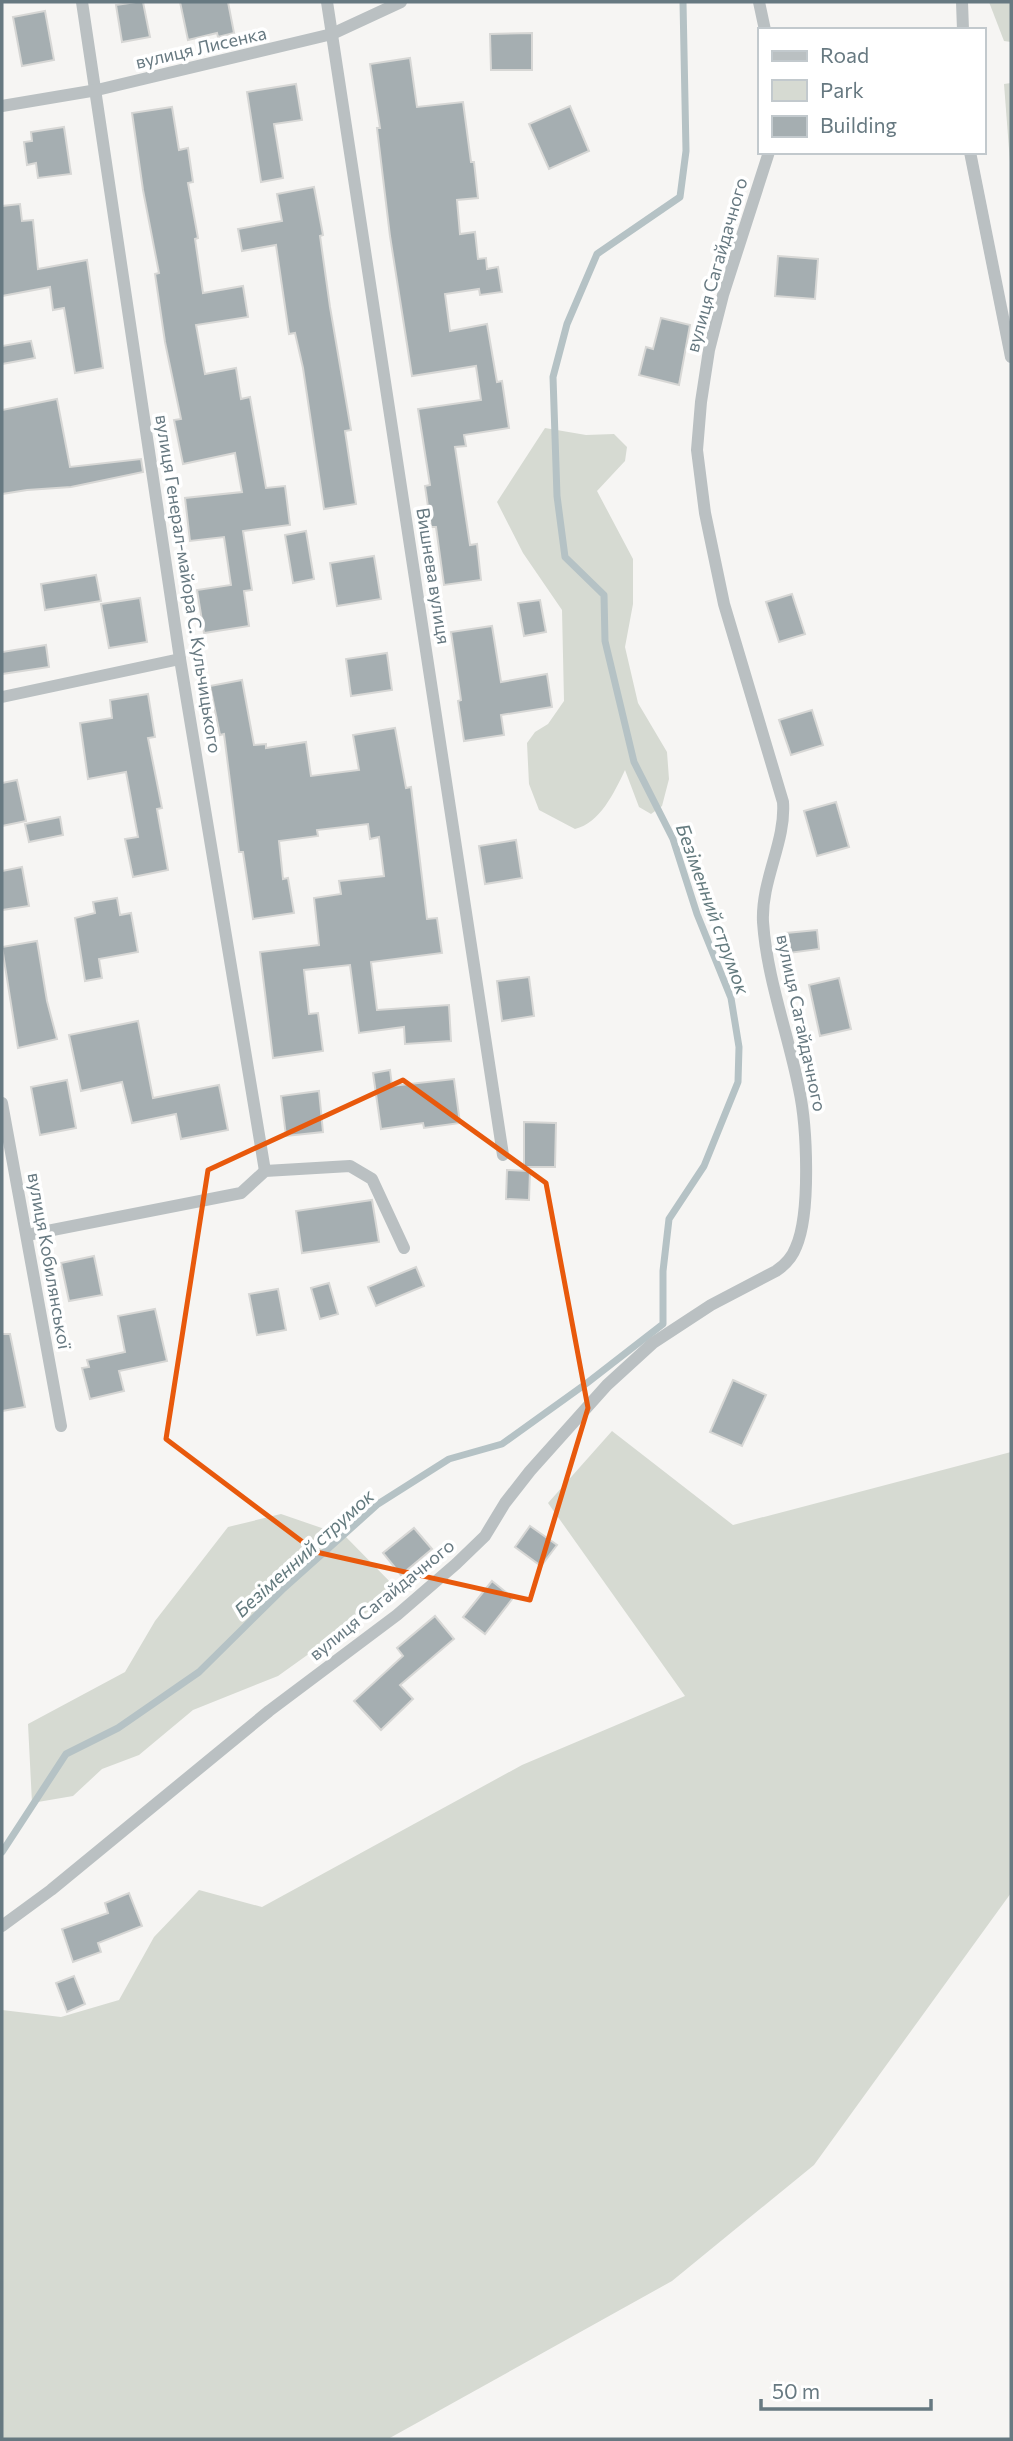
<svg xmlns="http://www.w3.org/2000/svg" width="1013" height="2441" viewBox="0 0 1013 2441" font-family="Commissioner,sans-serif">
<rect width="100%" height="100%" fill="#f6f5f3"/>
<g fill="#d6dad2">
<polygon points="989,2 1011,2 1011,42 1004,41"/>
<polygon points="1011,83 1011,175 1004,84"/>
<path d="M545,428L586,435L614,434L627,447L625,461L597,491L633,559V604L625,647L638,703L667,752L669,779L662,806L651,814L639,807L625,770C614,793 600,823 575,829L539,810L529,784L527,743L535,732L548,724L564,701L562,610L523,553L497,502Z"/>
<polygon points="612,1431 733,1525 1011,1452 1011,1893 814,2165 672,2281 388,2439 2,2439 2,2010 61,2017 119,2000 154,1937 199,1890 262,1907 522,1765 685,1696 548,1503"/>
<polygon points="281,1514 345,1536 398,1590 278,1676 193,1710 139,1755 102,1769 73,1796 32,1803 28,1724 125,1672 155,1621 228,1527"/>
</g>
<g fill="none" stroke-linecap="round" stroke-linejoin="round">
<polyline stroke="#b5c2c5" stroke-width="7" points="2,1852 66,1754 118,1728 199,1672 282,1590 378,1504 449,1459 502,1444 587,1383 663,1324 663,1271 669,1219 704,1166 738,1082 739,1047 731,998 697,914 673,839 634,762 605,641 604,595 565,557 557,496 553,377 567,324 597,254 680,197 686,151 683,2"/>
</g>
<g fill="#a5aeb1" stroke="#d7d7d5" stroke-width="2">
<polygon points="136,2 143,2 150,37 122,42 116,5"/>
<polygon points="180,2 228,2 234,33 218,37 217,33 188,40"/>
<polygon points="45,11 54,60 22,66 13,17"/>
<polygon points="532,33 532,70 491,70 490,34"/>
<polygon points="410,58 417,107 463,102 471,162 474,162 478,198 457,200 460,234 475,232 478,259 486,258 487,269 498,267 502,292 480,295 479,289 445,294 450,331 487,324 497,382 502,381 509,428 464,435 466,446 455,447 470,545 477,544 481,580 444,585 436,527 431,527 425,486 430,485 418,409 481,400 476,366 412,376 390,236 377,128 380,128 370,64"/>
<polygon points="296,84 302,120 274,124 283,178 261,182 247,92"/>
<polygon points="570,106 589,151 549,169 529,124"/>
<polygon points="172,107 179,150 188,148 193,182 188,183 198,238 195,239 203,293 243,286 248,317 196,325 205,374 236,368 241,399 250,397 266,488 285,486 290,525 243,531 252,590 244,591 249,626 204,633 197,590 231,585 224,537 190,541 185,498 242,492 235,453 183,464 174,420 181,419 165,342 155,274 159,273 143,190 132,113"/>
<polygon points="64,127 71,174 38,178 36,163 27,165 24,142 32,141 31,132"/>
<polygon points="314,187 323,235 320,236 330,307 351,430 345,431 356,504 324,509 303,368 295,333 289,334 276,245 242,251 238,229 282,221 277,194"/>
<polygon points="20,204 22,221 33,220 38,269 87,260 103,368 75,373 64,308 53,310 50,287 2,296 2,206"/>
<polygon points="778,256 818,259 815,299 775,296"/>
<polygon points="661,318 690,325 679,385 639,375 646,347 653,349"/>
<polygon points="31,341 35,358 2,364 2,346"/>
<polygon points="57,399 70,467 141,459 143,472 71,487 27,490 2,494 2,410"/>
<polygon points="306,531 314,579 293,583 285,535"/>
<polygon points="374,556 381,599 337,606 330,563"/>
<polygon points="96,575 101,601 45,610 41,584"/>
<polygon points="792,594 805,634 779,642 766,602"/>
<polygon points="140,598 147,642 109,648 101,604"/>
<polygon points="540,600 546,632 524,636 518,603"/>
<polygon points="492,626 501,682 547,674 552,707 501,715 504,735 464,741 458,701 461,700 451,632"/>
<polygon points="46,645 49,667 2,674 2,652"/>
<polygon points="387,653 392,690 351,696 346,659"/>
<polygon points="242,680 254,745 266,744 266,748 306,742 311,776 359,770 353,735 395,728 406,788 411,787 427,919 437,918 442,953 371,962 377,1010 449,1005 451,1041 405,1044 404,1027 359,1033 350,965 304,970 309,1014 318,1013 323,1051 273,1058 260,952 319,945 314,898 341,894 339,881 384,876 379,837 370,839 368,824 317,830 318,836 279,841 283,879 288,878 294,913 253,919 243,852 239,852 224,734 220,735 210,686"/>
<polygon points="148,694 155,737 148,738 162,808 157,809 168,870 133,877 125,839 138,837 126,772 88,779 80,723 112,718 110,700"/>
<polygon points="812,710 823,745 791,755 779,720"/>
<polygon points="17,780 26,821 2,826 2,783"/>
<polygon points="836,802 849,847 817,856 804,811"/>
<polygon points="60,817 63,835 29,842 25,824"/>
<polygon points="516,840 522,878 485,884 479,846"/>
<polygon points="22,867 29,906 2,910 2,871"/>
<polygon points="117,898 120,915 131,913 138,952 99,959 102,978 85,981 75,918 95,913 93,902"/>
<polygon points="817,930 819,949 789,953 786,933"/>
<polygon points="37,941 47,1001 57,1039 18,1048 2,947"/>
<polygon points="529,977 534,1016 502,1021 497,981"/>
<polygon points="839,978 851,1029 820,1036 809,985"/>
<polygon points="138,1021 153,1098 219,1085 228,1130 181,1139 176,1114 132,1123 122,1082 81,1091 69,1035"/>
<polygon points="390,1070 392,1086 454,1079 460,1123 424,1128 423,1123 381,1129 373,1073"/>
<polygon points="67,1080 76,1128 40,1135 31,1087"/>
<polygon points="319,1091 323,1132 286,1136 281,1096"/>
<polygon points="524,1122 556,1123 555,1167 524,1167"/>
<polygon points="507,1170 530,1171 529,1200 506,1199"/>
<polygon points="372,1200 379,1242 302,1253 296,1211"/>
<polygon points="94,1256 102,1295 69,1301 61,1263"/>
<polygon points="416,1267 424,1286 376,1306 368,1287"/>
<polygon points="329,1283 338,1314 320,1319 311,1288"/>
<polygon points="278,1289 286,1330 257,1335 249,1294"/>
<polygon points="155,1309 167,1361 119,1371 124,1391 90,1399 82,1368 89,1367 87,1360 125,1352 118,1316"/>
<polygon points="2,1334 10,1334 25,1407 2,1411"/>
<polygon points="733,1380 766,1395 742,1446 710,1432"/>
<polygon points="530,1526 557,1545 541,1566 515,1547"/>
<polygon points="414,1528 432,1549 401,1575 383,1553"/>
<polygon points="492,1581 513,1598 485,1634 463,1617"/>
<polygon points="435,1616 454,1639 400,1685 413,1699 381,1730 354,1701 403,1656 397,1648"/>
<polygon points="129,1893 142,1926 98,1943 101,1952 73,1962 62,1929 108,1913 105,1903"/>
<polygon points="74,1976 85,2004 67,2012 56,1983"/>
</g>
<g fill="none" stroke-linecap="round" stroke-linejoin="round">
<g stroke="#bac0c2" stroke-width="12">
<polyline points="82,2 180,659 265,1171"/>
<polyline points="327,2 503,1155"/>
<polyline points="759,2 765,30"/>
<polyline points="962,2 963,30"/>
<polyline points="2,106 97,90 332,34 401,2"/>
<polyline points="970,152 1011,357"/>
<polyline points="2,697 180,659"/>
<polyline points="2,1103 61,1426"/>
<polyline points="27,1235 241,1193 265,1171 350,1166 372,1179 404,1248"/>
<path d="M2,1926L51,1890L269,1711L397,1615L456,1564L485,1536L505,1503L530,1471L607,1385L653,1343L711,1305L776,1271C785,1265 792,1258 796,1247C811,1213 807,1126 799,1089C788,1033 767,979 763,922C761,880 786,842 783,802L724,604L705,513L697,450L701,402L709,350L723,295L769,152"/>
</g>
</g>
<path fill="none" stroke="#e8590c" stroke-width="5" stroke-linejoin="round" d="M403,1080L546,1183L588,1408L530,1600L316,1552L166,1439L208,1170Z"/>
<g text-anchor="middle" stroke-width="7" stroke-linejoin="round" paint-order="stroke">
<g font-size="18" fill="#677981" stroke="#fff">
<text transform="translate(201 48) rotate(-13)" y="6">вулиця Лисенка</text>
<text transform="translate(717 265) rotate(-74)" y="6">вулиця Сагайдачного</text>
<text transform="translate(433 576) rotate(81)" y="6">Вишнева вулиця</text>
<text transform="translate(188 584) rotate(81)" y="6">вулиця Генерал-майора С. Кульчицького</text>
<text transform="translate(801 1023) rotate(78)" y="6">вулиця Сагайдачного</text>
<text transform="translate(49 1261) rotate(80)" y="6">вулиця Кобилянської</text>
<text transform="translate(382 1600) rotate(-39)" y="6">вулиця Сагайдачного</text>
</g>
<g font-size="19" font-style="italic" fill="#637a7e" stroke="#fff">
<text transform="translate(713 909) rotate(70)" y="7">Безіменний струмок</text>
<text transform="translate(304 1553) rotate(-42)" y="7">Безіменний струмок</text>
</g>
</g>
<rect width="1013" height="2441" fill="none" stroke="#677981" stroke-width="7"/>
<rect x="758" y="28" width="228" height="126" fill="#ffffff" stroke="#c2c9cd" stroke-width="2"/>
<rect x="772" y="51" width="35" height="10" fill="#bac0c2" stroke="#c2c9cd" stroke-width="2"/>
<text x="820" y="63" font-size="21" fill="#677981">Road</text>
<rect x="772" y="80" width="35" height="21" fill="#d6dad2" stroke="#c2c9cd" stroke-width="2"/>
<text x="820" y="98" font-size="21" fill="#677981">Park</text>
<rect x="772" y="116" width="35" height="21" fill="#a5aeb1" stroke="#c2c9cd" stroke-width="2"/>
<text x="820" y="133" font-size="21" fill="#677981">Building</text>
<path d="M761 2399v10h170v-10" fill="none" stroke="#677981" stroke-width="3.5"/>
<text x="772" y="2399" font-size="21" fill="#677981" stroke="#ffffff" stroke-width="5" paint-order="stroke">50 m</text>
</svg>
